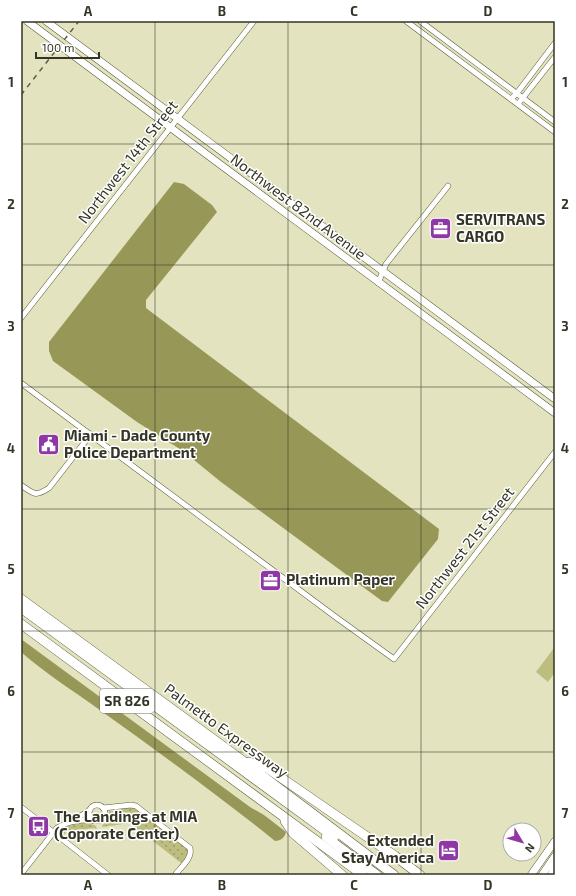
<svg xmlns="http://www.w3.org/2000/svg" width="576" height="896" viewBox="0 0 576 896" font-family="'Exo 2',sans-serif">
<defs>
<pattern id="green-dots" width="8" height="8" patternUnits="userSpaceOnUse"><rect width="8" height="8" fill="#bcbd7e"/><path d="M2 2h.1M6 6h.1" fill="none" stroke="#9a9a67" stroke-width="1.8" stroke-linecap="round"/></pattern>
</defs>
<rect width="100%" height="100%" fill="#e3e4bf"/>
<g fill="url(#green-dots)">
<polygon points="132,807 135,808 187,849 187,855 181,863 130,823 102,827 103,824 108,818 109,811 113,811 117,813 119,811 120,809"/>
<polygon points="85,821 96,826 97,831 96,831 95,828 67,831 63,836 59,831 63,828"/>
</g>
<polygon fill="#bcbd7e" points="554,648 555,649 555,672 548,682 536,672"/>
<g fill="#979858">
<polygon points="174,182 184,184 212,205 217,212 146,300 146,308 439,529 438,539 388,602 382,601 221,482 183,451 137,422 53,361 49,351 49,342"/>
<path d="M21,639L250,807L264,815L286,832C285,837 281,841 275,841C218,795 157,751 97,708C72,690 45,673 21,652Z"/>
</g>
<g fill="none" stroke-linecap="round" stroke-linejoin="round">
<defs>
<g id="street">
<polyline points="406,21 555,132"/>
<polyline points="420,21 555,122"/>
<polyline points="511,99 517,93 555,43"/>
<polyline points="518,104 555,57"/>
<polyline points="378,283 386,264 448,186"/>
<polyline points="21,318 254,21"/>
<polyline points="21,383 337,618 394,659 555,452"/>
<path d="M21,485C34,494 35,497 49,488L91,434"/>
<circle cx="97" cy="813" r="8"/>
<polyline points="21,807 108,875"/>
<path d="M103,808L131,805L136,806L190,848C193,858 180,868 175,875"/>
<polyline points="74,820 90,810"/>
<path d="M21,874L57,828C66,822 84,818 95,821"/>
</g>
<g id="secondary">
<polyline points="27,21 555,413"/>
<polyline points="46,21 555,399"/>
<polyline points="531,875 555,841"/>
<polyline points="542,875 555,856"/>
<polyline points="551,875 555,866"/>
</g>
<g id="highway">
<polyline points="21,599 239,758 394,875"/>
<polyline points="21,608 334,837"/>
<polyline points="21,624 363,875"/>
<polyline points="249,762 267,768 395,856 420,875"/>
<polyline points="285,821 293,833 342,875"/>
<polyline points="326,837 377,875"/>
</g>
</defs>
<use href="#street" stroke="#5c5c3b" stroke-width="6"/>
<use href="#secondary" stroke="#5c5c3b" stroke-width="8"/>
<use href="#highway" stroke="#5c5c3b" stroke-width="10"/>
<use href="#street" stroke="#fff" stroke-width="5"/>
<use href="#secondary" stroke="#fff" stroke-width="7"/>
<use href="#highway" stroke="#fff" stroke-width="9"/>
<polyline stroke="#5c5d49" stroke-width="1.5" stroke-dasharray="5 5" stroke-linecap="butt" points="21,95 79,21"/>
</g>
<path fill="none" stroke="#343526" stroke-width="1" stroke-opacity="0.55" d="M155,21V875M288,21V875M421,21V875M21,144H555M21,265H555M21,387H555M21,509H555M21,631H555M21,752H555"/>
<defs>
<symbol id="office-square" viewBox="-11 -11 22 22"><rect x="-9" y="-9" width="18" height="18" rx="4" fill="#8f38a5" stroke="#fff"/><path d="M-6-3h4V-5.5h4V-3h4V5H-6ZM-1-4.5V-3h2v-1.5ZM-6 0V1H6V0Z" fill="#fff"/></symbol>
<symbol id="civic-square" viewBox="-11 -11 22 22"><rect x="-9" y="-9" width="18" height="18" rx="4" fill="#8f38a5" stroke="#fff"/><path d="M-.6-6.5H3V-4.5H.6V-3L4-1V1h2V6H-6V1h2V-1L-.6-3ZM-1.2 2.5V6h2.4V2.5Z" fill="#fff"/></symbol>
<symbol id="bus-square" viewBox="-11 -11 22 22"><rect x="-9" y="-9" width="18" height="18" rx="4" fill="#8f38a5" stroke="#fff"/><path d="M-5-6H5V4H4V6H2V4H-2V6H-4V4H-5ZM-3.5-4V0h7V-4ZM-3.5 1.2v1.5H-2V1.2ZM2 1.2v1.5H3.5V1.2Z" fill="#fff"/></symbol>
<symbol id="hotel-square" viewBox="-11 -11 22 22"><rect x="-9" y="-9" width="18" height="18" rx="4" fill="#8f38a5" stroke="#fff"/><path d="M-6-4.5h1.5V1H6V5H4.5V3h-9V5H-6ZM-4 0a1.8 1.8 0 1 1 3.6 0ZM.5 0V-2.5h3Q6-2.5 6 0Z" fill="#fff"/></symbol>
</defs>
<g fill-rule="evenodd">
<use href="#office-square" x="428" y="216" width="25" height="25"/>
<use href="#civic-square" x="36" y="432" width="25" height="25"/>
<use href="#office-square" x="258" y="568" width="25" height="25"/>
<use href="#bus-square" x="26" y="814" width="25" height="25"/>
<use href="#hotel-square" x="436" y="838" width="25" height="25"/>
</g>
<g text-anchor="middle" stroke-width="3" stroke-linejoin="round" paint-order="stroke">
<rect fill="#fff" stroke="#717267" stroke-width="1" x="100" y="689" width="54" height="24" rx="3"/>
<g font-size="14" font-weight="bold" fill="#343526">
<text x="127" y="706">SR 826</text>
</g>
<g font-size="15" fill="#343526" stroke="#fff">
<text transform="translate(128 162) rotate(-52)" y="5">Northwest 14th Street</text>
<text transform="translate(298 207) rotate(37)" y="5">Northwest 82nd Avenue</text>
<text transform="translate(465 548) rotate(-52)" y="5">Northwest 21st Street</text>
<text transform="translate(226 731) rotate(36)" y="5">Palmetto Expressway</text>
</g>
<g font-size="15" font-weight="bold" fill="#343526" stroke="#fff" text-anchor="start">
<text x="456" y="225">SERVITRANS<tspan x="456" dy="17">CARGO</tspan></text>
<text x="64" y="441">Miami - Dade County<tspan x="64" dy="17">Police Department</tspan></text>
<text x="286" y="585">Platinum Paper</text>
<text x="54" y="822">The Landings at MIA<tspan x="54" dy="17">(Coporate Center)</tspan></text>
<text x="434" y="846" text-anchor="end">Extended<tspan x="434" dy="17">Stay America</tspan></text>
</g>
</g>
<rect width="576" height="896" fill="none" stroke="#ffffff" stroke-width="44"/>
<g transform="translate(522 842) rotate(128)"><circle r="19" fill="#ffffff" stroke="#aeaea8"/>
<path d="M0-3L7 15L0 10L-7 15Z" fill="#8f38a5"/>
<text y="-6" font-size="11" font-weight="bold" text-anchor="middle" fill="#343526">N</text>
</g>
<path d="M36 52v6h63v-6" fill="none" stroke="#343526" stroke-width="2"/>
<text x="42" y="52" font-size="12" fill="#343526" stroke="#ffffff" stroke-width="3" paint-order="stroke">100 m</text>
<rect x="22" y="22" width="532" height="852" fill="none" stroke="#343526" stroke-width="1.5"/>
<g font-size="13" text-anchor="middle" font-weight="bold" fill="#343526">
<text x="88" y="16">A</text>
<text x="222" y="16">B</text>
<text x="354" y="16">C</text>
<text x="488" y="16">D</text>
<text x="11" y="87">1</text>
<text x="565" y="87">1</text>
<text x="11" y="209">2</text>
<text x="565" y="209">2</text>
<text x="11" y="331">3</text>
<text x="565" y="331">3</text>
<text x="11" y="453">4</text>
<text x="565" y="453">4</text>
<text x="11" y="574">5</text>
<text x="565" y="574">5</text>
<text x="11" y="696">6</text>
<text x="565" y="696">6</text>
<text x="11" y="818">7</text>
<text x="565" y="818">7</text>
<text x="88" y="890">A</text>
<text x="222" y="890">B</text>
<text x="354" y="890">C</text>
<text x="488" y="890">D</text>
</g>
</svg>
